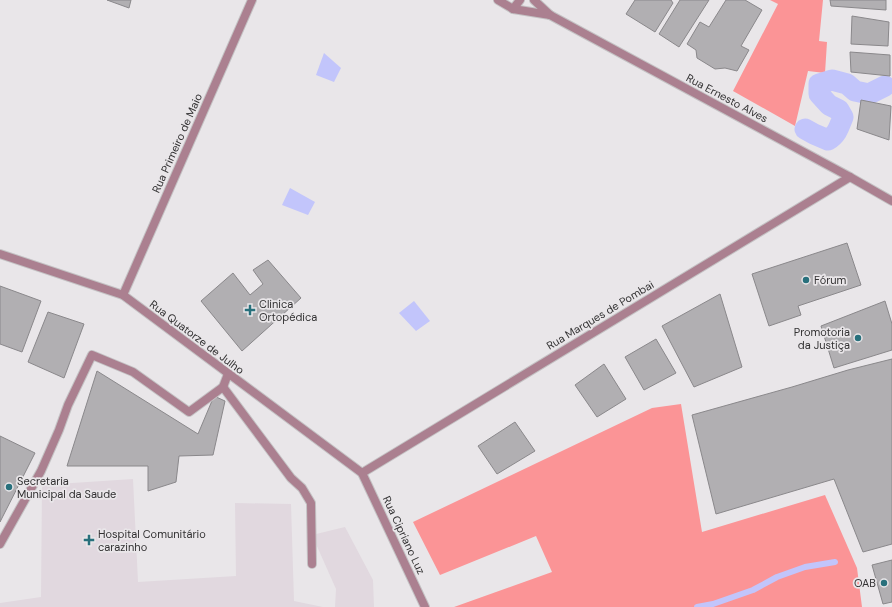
<svg xmlns="http://www.w3.org/2000/svg" width="892" height="607" viewBox="0 0 892 607" font-family="'DM Sans',sans-serif">
<rect width="100%" height="100%" fill="#e9e6e9"/>
<g fill="#e1d8df">
<polygon points="133,479 138,582 236,576 235,503 291,504 294,601 323,607 0,607 0,603 41,597 42,485"/>
<polygon points="345,527 373,580 374,607 335,607 336,589 312,535"/>
</g>
<g fill="#fb9496">
<polygon points="770,0 823,0 819,41 827,42 825,73 808,71 795,126 733,91 778,4"/>
<polygon points="681,404 702,532 825,495 857,568 862,607 454,607 552,572 536,536 440,575 413,522 652,408"/>
</g>
<g fill="#c2c5fb">
<polygon points="324,53 341,68 334,82 316,75"/>
<polygon points="290,188 315,202 308,215 282,205"/>
<polygon points="414,301 430,321 416,331 399,313"/>
</g>
<g fill="none" stroke-linecap="round" stroke-linejoin="round">
<polyline stroke="#c2c5fb" stroke-width="6" points="697,607 713,604 753,590 777,577 805,567 835,562"/>
<path stroke="#c2c5fb" stroke-width="21" d="M805,129L814,134L828,140C837,135 839,127 843,117L839,110L829,105L819,94V84L832,80L847,84L855,91L869,94L885,86"/>
</g>
<g fill="#b1afb2" stroke="#8a888b">
<polygon points="107,0 131,0 129,8"/>
<polygon points="635,0 671,0 673,3 655,32 626,14"/>
<polygon points="680,0 709,0 679,47 659,34"/>
<polygon points="726,0 745,0 762,10 741,46 749,50 737,71 725,68 715,69 697,58 696,50 687,44 700,22 709,27"/>
<polygon points="830,0 886,0 886,10 831,6"/>
<polygon points="852,16 889,22 888,46 851,44"/>
<polygon points="850,52 890,55 890,76 851,72"/>
<polygon points="861,100 891,106 889,140 857,129"/>
<polygon points="847,243 861,285 798,306 801,315 769,326 752,274"/>
<polygon points="268,260 301,298 242,351 201,301 233,273 250,295 263,284 253,270"/>
<polygon points="0,286 41,301 22,352 0,344"/>
<polygon points="720,294 742,367 694,387 662,326"/>
<polygon points="885,301 892,324 892,350 834,368 821,326"/>
<polygon points="48,312 84,324 64,378 28,362"/>
<polygon points="656,339 676,373 644,390 625,357"/>
<polygon points="892,359 892,544 863,552 834,479 716,514 692,415 792,387 848,370"/>
<polygon points="604,364 626,399 597,417 575,385"/>
<polygon points="97,371 198,434 214,396 225,401 213,455 179,456 176,482 148,491 148,466 67,466"/>
<polygon points="515,422 535,451 497,474 478,446"/>
<polygon points="0,436 35,453 0,522"/>
<polygon points="892,560 892,602 883,604 872,565"/>
</g>
<g fill="none" stroke-linecap="round" stroke-linejoin="round">
<defs>
<g id="service">
<polyline points="223,387 228,374"/>
<polyline points="0,544 41,471 59,430 68,405 92,355 133,372 189,412 223,387 291,478 302,488 311,503 312,564"/>
</g>
<g id="minor">
<polyline points="498,0 513,9 550,15"/>
<polyline points="534,0 550,15 850,177 892,201"/>
<polyline points="513,9 520,0"/>
<polyline points="0,254 123,295 362,473 425,607"/>
<polyline points="123,295 252,0"/>
<polyline points="362,473 850,177"/>
</g>
</defs>
<use href="#service" stroke="#c4c2c4" stroke-width="10"/>
<use href="#minor" stroke="#c4c2c4" stroke-width="10"/>
<use href="#service" stroke="#ab8090" stroke-width="8"/>
<use href="#minor" stroke="#ab8090" stroke-width="8"/>
</g>
<g fill="#28707c" stroke="#e9e6e9" stroke-width="1.5">
<circle cx="806" cy="280" r="4"/>
<path d="M248 304h4v4h4v4h-4v4h-4v-4h-4v-4h4z"/>
<circle cx="858" cy="338" r="4"/>
<circle cx="9" cy="487" r="4"/>
<path d="M87 534h4v4h4v4h-4v4h-4v-4h-4v-4h4z"/>
<circle cx="884" cy="583" r="4"/>
</g>
<g text-anchor="middle" stroke-width="3.5" stroke-linejoin="round" paint-order="stroke">
<g font-size="11" fill="#323132" stroke="#e9e6e9">
<text transform="translate(727 98) rotate(28)" y="4">Rua Ernesto Alves</text>
<text transform="translate(177 143) rotate(-66)" y="4">Rua Primeiro de Maio</text>
<text transform="translate(600 315) rotate(-31)" y="4">Rua Marques de Pombai</text>
<text transform="translate(197 337) rotate(37)" y="4">Rua Quatorze de Julho</text>
<text transform="translate(404 535) rotate(65)" y="4">Rua Cipriano Luz</text>
</g>
<g font-size="11" fill="#323132" stroke="#e9e6e9" text-anchor="start">
<text x="814" y="284">Fórum</text>
<text x="259" y="308">Clinica<tspan x="259" dy="13">Ortopédica</tspan></text>
<text x="850" y="336" text-anchor="end">Promotoria<tspan x="850" dy="13">da Justiça</tspan></text>
<text x="17" y="485">Secretaria<tspan x="17" dy="13">Municipal da Saude</tspan></text>
<text x="98" y="538">Hospital Comunitário<tspan x="98" dy="13">carazinho</tspan></text>
<text x="876" y="587" text-anchor="end">OAB</text>
</g>
</g>
</svg>
